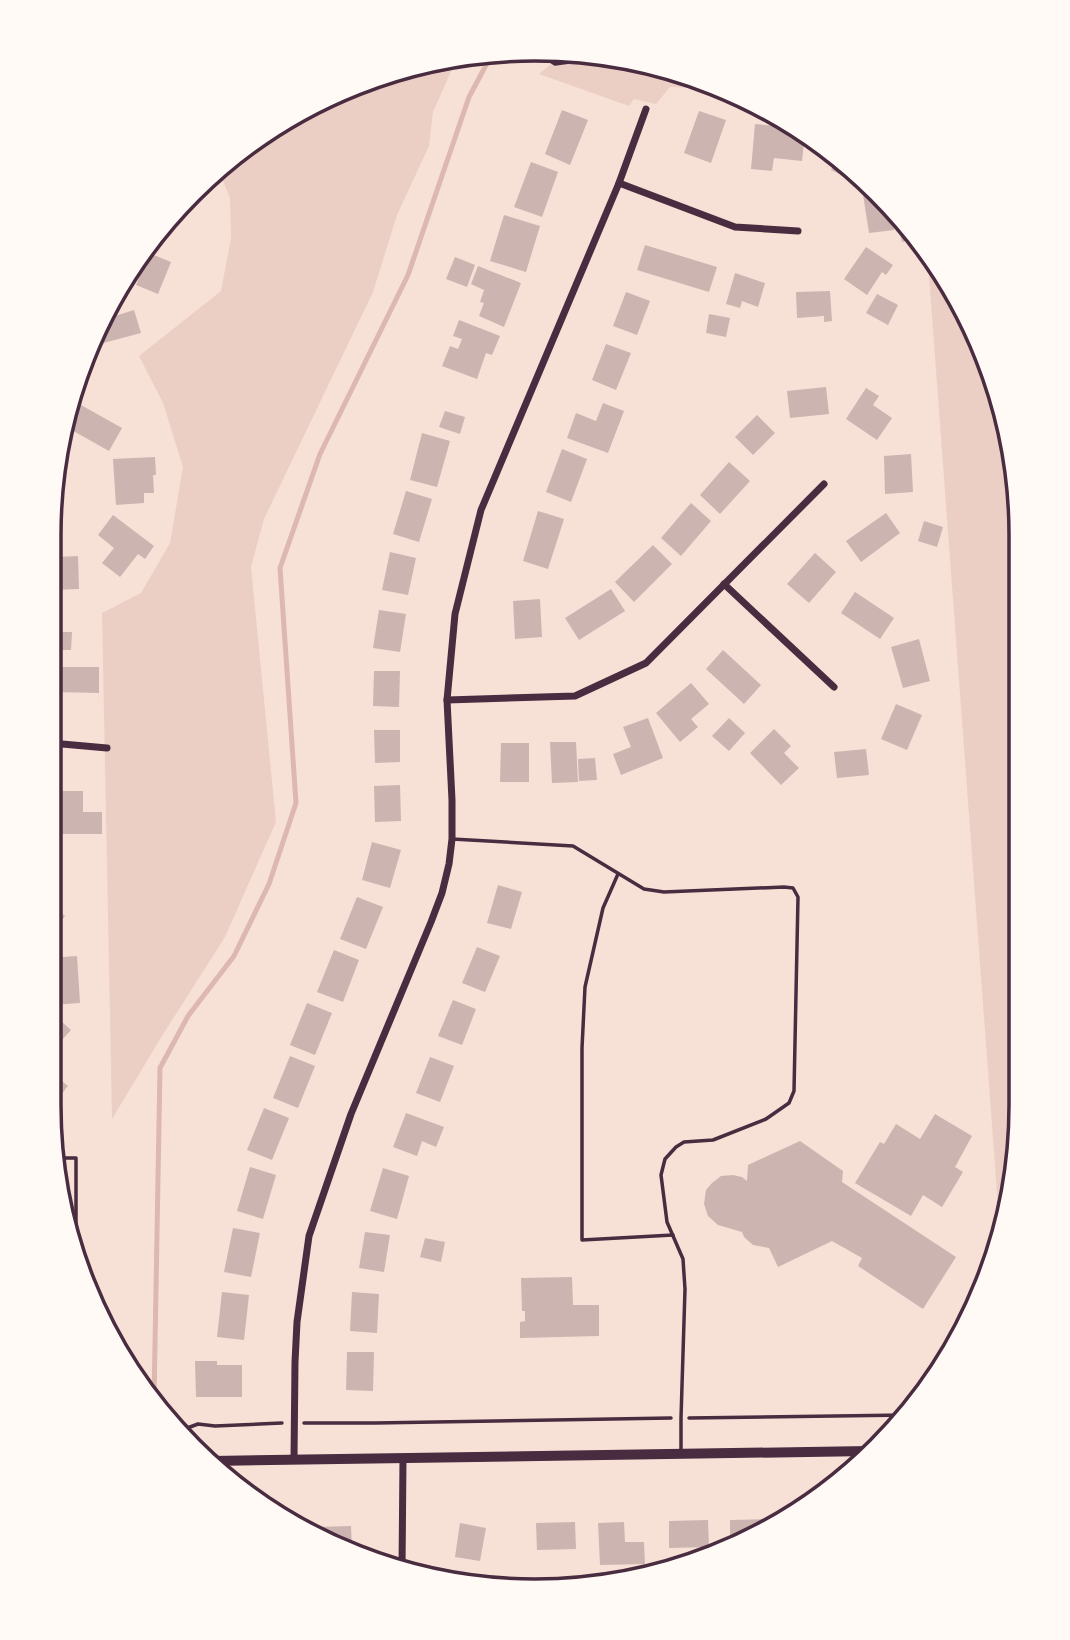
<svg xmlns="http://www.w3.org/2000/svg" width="1070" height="1640" viewBox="0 0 1070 1640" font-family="'Exo 2',sans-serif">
<rect width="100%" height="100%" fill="#f7e1d7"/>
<g fill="#ebcfc5">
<polygon points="566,52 598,53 691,75 722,89 670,87 656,104 634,99 629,106 539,74"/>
<polygon points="457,58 433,112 429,146 397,215 373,292 264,519 251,567 276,822 225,937 162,1036 112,1119 102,613 141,593 170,543 183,467 163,403 139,356 221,291 231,238 230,198 218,169 239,150 320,99 409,66"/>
<polygon points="927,249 971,320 1005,410 1020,504 1017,1168 1000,1233"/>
</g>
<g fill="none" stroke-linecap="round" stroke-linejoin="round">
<polyline stroke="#dcb8b0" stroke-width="5" points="154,1400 160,1068 188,1016 234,956 269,884 296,803 280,568 320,454 408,275 469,97 493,52"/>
</g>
<g fill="#ccb4b1">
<polygon points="562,110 588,120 570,165 545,154"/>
<polygon points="699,111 726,120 711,163 684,153"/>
<polygon points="755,124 798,128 805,133 802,161 774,158 772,171 751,169"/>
<polygon points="838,157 859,174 856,182 831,170"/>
<polygon points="531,162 558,172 542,217 514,207"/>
<polygon points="872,187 891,207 894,230 869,233 862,188"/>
<polygon points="179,206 184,217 162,226 169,215"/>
<polygon points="504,215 540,226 526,272 490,261"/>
<polygon points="905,223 919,238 902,242 898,224"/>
<polygon points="645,245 717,267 709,292 637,270"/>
<polygon points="866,247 893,265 886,275 882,272 867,295 844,279"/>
<polygon points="149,253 171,262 158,294 136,285"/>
<polygon points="455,257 475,265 467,287 446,279"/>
<polygon points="478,266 521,283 504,327 479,316 484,303 480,302 484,290 471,284"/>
<polygon points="735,273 765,283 758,307 742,301 740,308 726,304"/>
<polygon points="830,291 832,321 824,322 824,316 797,318 796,292"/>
<polygon points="626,292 650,301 637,335 613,326"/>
<polygon points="877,294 898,305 888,325 866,313"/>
<polygon points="112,307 115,316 134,310 141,333 96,345 94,336"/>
<polygon points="709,314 730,318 726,337 706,333"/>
<polygon points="459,320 500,336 492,355 486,353 477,379 442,366 450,346 458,349 462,339 453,336"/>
<polygon points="606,344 631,353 616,390 592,380"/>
<polygon points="826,387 829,414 790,418 787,391"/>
<polygon points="866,388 879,396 873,405 892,418 877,440 846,419"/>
<polygon points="603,403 624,411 608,453 567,438 576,413 596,421"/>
<polygon points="81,405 122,428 109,451 68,428"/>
<polygon points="445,411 465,417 460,434 439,427"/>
<polygon points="757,415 775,433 753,455 735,437"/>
<polygon points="422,433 450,441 437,487 410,480"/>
<polygon points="562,449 587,459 571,502 546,492"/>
<polygon points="911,454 913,492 885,494 884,456"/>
<polygon points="155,457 156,475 153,475 154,493 144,493 144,503 116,505 113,459"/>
<polygon points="729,462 750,481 720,514 700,495"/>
<polygon points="406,491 432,499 419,542 393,534"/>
<polygon points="691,503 711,521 681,556 661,538"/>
<polygon points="538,511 564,519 548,569 523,561"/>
<polygon points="886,513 900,533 861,562 846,541"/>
<polygon points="113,515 154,546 145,559 138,554 120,577 102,563 114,548 98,535"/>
<polygon points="924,521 943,527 937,547 918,541"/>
<polygon points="653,545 672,564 634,602 615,582"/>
<polygon points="390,552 416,558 408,595 382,590"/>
<polygon points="815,553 836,572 809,603 787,584"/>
<polygon points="78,556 79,589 52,590 53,562 58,562 58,557"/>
<polygon points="611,589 625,611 579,640 565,618"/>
<polygon points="855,592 894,618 880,639 841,613"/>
<polygon points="540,599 542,637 515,639 513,601"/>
<polygon points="379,610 406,614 400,652 373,648"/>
<polygon points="52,632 72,632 71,650 52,650"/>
<polygon points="919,639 930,681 903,688 891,647"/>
<polygon points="723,650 761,685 744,704 706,669"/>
<polygon points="53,667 99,667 99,693 53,692"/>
<polygon points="374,671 400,671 399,707 373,706"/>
<polygon points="691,683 709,704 691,719 698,727 680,742 656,713"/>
<polygon points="896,704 922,715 907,750 881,739"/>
<polygon points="648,718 663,758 621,775 613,754 631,747 623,727"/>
<polygon points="729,718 745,733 729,751 712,736"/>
<polygon points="774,729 791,746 784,753 799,768 781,785 750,753"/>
<polygon points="374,730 400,730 400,762 375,763"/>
<polygon points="550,742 576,742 578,782 552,783"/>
<polygon points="501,743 529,743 529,782 500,782"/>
<polygon points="866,749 869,775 837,778 834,752"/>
<polygon points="595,758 597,780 579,781 578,759"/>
<polygon points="400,785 401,821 375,822 374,786"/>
<polygon points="57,791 83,791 83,812 102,812 102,834 56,834"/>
<polygon points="372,842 401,850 390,888 362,880"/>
<polygon points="498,885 522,892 511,929 487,923"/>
<polygon points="357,897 383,907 366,949 340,939"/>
<polygon points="50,904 65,916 50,936"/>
<polygon points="477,947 500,956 485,992 462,983"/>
<polygon points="334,950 359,960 343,1002 317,992"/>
<polygon points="77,956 80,1003 51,1005 50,958"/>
<polygon points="453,1000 476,1009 462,1045 438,1036"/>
<polygon points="307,1003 332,1013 315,1055 290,1045"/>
<polygon points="52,1013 71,1030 49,1054 50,1015"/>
<polygon points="290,1056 315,1066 298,1108 273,1098"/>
<polygon points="430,1057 454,1066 440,1102 416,1093"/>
<polygon points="52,1073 68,1086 56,1101 49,1095 49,1077"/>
<polygon points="264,1108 289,1118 272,1160 247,1150"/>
<polygon points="406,1113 444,1127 436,1147 422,1141 417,1156 393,1147"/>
<polygon points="935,1114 972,1136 955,1167 963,1172 942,1207 923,1195 911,1216 855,1183 880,1142 884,1144 896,1124 920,1139"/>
<polygon points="800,1141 843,1171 842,1182 956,1257 923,1309 858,1266 862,1258 832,1241 778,1267 769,1248 753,1245 744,1237 742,1232 718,1225 708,1216 704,1204 706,1190 712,1183 721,1176 733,1175 742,1177 747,1181 748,1165"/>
<polygon points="250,1167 276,1175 263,1219 237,1211"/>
<polygon points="383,1168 409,1176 397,1219 370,1211"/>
<polygon points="233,1228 260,1233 251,1277 224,1272"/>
<polygon points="365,1232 390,1235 384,1272 359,1268"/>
<polygon points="425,1238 445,1242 441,1262 420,1257"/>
<polygon points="572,1277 573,1305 599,1305 599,1336 520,1338 520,1322 525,1321 525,1311 522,1311 521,1278"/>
<polygon points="222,1292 249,1295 244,1340 217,1337"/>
<polygon points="352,1292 379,1294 377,1333 350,1331"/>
<polygon points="347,1352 374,1352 373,1391 346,1390"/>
<polygon points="195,1361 217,1361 217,1365 242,1365 242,1397 196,1397"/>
<polygon points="769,1519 770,1529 730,1546 730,1520"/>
<polygon points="708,1520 709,1547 669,1548 669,1521"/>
<polygon points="575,1522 576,1549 537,1550 536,1523"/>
<polygon points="624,1522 625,1542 644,1542 645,1564 600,1565 598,1523"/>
<polygon points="460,1523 486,1528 480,1561 455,1557"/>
<polygon points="351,1526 352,1550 316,1532 316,1527"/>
<polygon points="460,1580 496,1581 496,1588 460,1581"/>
</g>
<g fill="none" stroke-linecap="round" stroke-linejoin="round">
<g stroke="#4a2c40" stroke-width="3.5">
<polyline points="535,51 555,64 584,60 599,53"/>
<polyline points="689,1418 907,1415"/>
<polyline points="304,1423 375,1423 671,1418"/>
<polyline points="182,1430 198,1424 215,1426 282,1423"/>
</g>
<g stroke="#4a2c40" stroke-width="3.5">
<polyline points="452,839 573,846 644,889 664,892 784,887 793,888 798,897 794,1091 789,1103 766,1119 713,1140 684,1142 676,1147 665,1159 661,1175 667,1222 683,1259 685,1289 681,1418 681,1453"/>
<polyline points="618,874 603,908 585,987 582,1048 582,1240 673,1235"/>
<polyline points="58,1158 76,1158 76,1263"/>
</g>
<g stroke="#4a2c40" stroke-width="7">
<polyline points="619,183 735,227 798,231"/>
<polyline points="724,584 834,687"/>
<polyline points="447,700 575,696 646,663 824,484"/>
<polyline points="51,743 107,748"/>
<polyline points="294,1459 295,1362 297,1322 309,1236 351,1114 431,922 442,893 449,864 452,839 452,800 447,700 455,614 481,510 619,183 646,109"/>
<polyline points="402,1570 403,1458"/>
</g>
<polyline stroke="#4a2c40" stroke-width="10" points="212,1461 869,1451"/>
</g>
<path d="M0 0H1070V1640H0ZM535 61H535A474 474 0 0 1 1009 535V1105A474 474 0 0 1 535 1579H535A474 474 0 0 1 61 1105V535A474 474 0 0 1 535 61Z" fill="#fffaf5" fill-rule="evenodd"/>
<path fill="none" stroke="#4a2c40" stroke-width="3.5" d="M535 61H535A474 474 0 0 1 1009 535V1105A474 474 0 0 1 535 1579H535A474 474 0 0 1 61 1105V535A474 474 0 0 1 535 61Z"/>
</svg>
